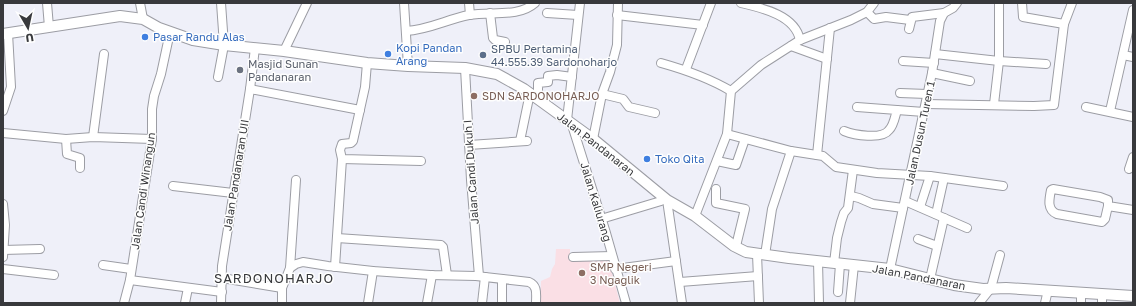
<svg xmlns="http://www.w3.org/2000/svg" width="1136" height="306" viewBox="0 0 1136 306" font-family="'Golos Text',sans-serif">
<rect width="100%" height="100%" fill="#eff0f9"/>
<polygon fill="#fadfe5" points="556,249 570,249 570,258 608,258 620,303 540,303 541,281 550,277 552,269 555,264"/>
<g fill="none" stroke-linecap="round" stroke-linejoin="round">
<defs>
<g id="minor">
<polyline points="47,3 49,27"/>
<polyline points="140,3 143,19"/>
<polyline points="404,3 408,66"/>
<polyline points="469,3 470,15"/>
<path d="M741,3C762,8 795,15 800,40"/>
<polyline points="1022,3 1023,17 1064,24"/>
<polyline points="867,12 874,19 886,17 910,20"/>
<polyline points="490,13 493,38 495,40 505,42"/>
<polyline points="547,13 578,15"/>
<polyline points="617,15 703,25"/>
<polyline points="909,29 912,17 944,13"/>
<path d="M406,31C428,30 448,19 469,15C491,11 518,18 535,3"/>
<polyline points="791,46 827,59"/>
<polyline points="284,51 307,3"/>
<polyline points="935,54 999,61 1046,64"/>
<polyline points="1123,55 1133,57"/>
<polyline points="903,61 934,63"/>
<polyline points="367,63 365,87 353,141 351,143 342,144 340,150 342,159 421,161"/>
<path d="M661,63C686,70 709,78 731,91"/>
<polyline points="465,68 471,180 479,276"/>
<polyline points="686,69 711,3"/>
<polyline points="932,73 970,81"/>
<polyline points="218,77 224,45 221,3"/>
<polyline points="250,89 360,110"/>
<polyline points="900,93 927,94"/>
<polyline points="602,94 623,99 629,107 655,113"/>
<polyline points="538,99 538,83 548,82 548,76 557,75 572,77"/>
<polyline points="926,104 1034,106 1054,105 1064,24 1072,3"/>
<polyline points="994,104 999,61 999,3"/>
<polyline points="1086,107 1133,117"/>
<polyline points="897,110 924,112"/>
<polyline points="3,111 11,87 8,33"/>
<polyline points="1110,111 1133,10"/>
<polyline points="567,120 580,3"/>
<polyline points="572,125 606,233 626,303"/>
<path d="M844,131C854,135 882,140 889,130C894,125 895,116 897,110L857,107"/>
<polyline points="3,133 66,139 93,137 152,139"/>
<polyline points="727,134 791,151 823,156 836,167 877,173 930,176 1003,186"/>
<polyline points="93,137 104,54"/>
<polyline points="66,139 67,154 80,158 80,168"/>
<polyline points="593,139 602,94 610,72 617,45 618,3"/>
<polyline points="520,141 530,93"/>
<polyline points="469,145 527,141"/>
<polyline points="817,155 830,28"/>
<polyline points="717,161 736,165 745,139"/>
<polyline points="1129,169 1133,157"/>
<polyline points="173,186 233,193"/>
<polyline points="716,189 716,203 745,209 736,246"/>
<polyline points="851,196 859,198 873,204 903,208"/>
<polyline points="667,200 682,303"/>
<polyline points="905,201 967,228"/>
<polyline points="3,204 5,225 3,257"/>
<path d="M1108,206L1105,219L1102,222L1057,214C1047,210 1049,200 1051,190L1053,189L1100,197L1108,200V206L1133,210"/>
<polyline points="920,207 930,176"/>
<polyline points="936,214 944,178"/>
<polyline points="695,216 727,134 731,91 761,65 800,40 851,20 867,12 874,3"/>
<polyline points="601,219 661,201"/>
<polyline points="337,238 441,245 443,247 447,275"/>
<polyline points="918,239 937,246"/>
<polyline points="3,250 40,249"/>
<polyline points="757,254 759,303"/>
<polyline points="765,255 772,209 791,151"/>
<polyline points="573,257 612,256"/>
<polyline points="818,261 819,303"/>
<polyline points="834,263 837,238 841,222 844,213 848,208 853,170"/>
<polyline points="103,265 131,269"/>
<polyline points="335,267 342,159"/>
<polyline points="290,268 296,180"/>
<polyline points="3,269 54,275"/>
<polyline points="615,269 676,261"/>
<polyline points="890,269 932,73 940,21 944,13 953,8 957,3"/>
<path d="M222,278L282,288L290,268L296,264L303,262L328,266L373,271L430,275L476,276L529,282C538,286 536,294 536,303"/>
<polyline points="930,279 944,218"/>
<polyline points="130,280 222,292"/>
<polyline points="680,282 758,276"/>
<polyline points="838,292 840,264"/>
<polyline points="1102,294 1102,303"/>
<polyline points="124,303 130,280 152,139 152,109 154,96 161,74 170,32"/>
<polyline points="185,303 188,288"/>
<polyline points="221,303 222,266 250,89 255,48"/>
<polyline points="282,303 282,288"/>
<polyline points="368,303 373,271"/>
<polyline points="427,303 432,275"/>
<polyline points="482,303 485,277"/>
<polyline points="502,303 502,279"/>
<polyline points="850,303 854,265"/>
<polyline points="979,303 991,288 1000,255"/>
<polyline points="1045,303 1048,290"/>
<polyline points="1081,303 1081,292"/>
</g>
<polyline id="major" points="3,34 120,16 143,19 159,28 193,40 224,45 284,51 367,63 408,66 465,68 497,74 524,89 593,139 667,200 695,216 734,246 746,252 789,258 890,269 954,285 983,289 1006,288 1133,296"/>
</defs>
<use href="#minor" stroke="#9c9da4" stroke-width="10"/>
<use href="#major" stroke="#9c9da4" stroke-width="12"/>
<use href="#minor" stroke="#fff" stroke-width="8"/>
<use href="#major" stroke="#fff" stroke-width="10"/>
</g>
<g fill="#3f7fe0" stroke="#fefefe" stroke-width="1.5">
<circle cx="145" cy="37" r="4"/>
<circle cx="388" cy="54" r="4"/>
<circle cx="647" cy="159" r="4"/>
</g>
<circle fill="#5c6f8a" stroke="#fefefe" stroke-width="1.5" cx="483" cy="55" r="4"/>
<circle fill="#6b7280" stroke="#fefefe" stroke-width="1.5" cx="240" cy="70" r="4"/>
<g fill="#8d6e63" stroke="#fefefe" stroke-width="1.5">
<circle cx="474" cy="96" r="4"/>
<circle cx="582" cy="273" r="4"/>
</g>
<g text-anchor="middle" stroke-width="3" stroke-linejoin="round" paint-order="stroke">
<g font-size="11" fill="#366cbe" stroke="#fefefe" text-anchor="start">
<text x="153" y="41">Pasar Randu Alas</text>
<text x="396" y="52">Kopi Pandan<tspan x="396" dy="13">Arang</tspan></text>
<text x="655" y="163">Toko Qita</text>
</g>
<g font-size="11" fill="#4e5e75" stroke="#fefefe" text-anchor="start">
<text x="491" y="53">SPBU Pertamina<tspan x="491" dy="13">44.555.39 Sardonoharjo</tspan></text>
</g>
<g font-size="11" fill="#5b616d" stroke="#fefefe" text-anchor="start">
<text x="248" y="68">Masjid Sunan<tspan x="248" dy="13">Pandanaran</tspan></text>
</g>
<g font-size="11" fill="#785e54" stroke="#fefefe" text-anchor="start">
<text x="482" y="100">SDN SARDONOHARJO</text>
<text x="590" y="271">SMP Negeri<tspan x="590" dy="13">3 Ngaglik</tspan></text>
</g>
<g font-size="11" fill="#38393c" stroke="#fefefe">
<text transform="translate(920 133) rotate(-78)" y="4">Jalan Dusun Turen 1</text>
<text transform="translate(596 144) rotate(38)" y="4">Jalan Pandanaran</text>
<text transform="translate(471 172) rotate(-94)" y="4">Jalan Candi Dukuh I</text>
<text transform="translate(236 175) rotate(-81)" y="4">Jalan Pandanaran UII</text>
<text transform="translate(143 191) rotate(-82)" y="4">Jalan Candi Winangun</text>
<text transform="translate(596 202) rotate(73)" y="4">Jalan Kaliurang</text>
<text transform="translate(919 277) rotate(11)" y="4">Jalan Pandanaran</text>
</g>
<g font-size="13" letter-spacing="1" fill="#38393c" stroke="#fefefe">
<text x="274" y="283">SARDONOHARJO</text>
</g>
</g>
<rect width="1136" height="306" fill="none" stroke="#38393c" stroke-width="8"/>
<g transform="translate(28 28) rotate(171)" stroke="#fefefe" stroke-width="3" paint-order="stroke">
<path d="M0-3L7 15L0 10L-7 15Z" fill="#38393c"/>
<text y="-6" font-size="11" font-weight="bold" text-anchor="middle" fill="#38393c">U</text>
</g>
</svg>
